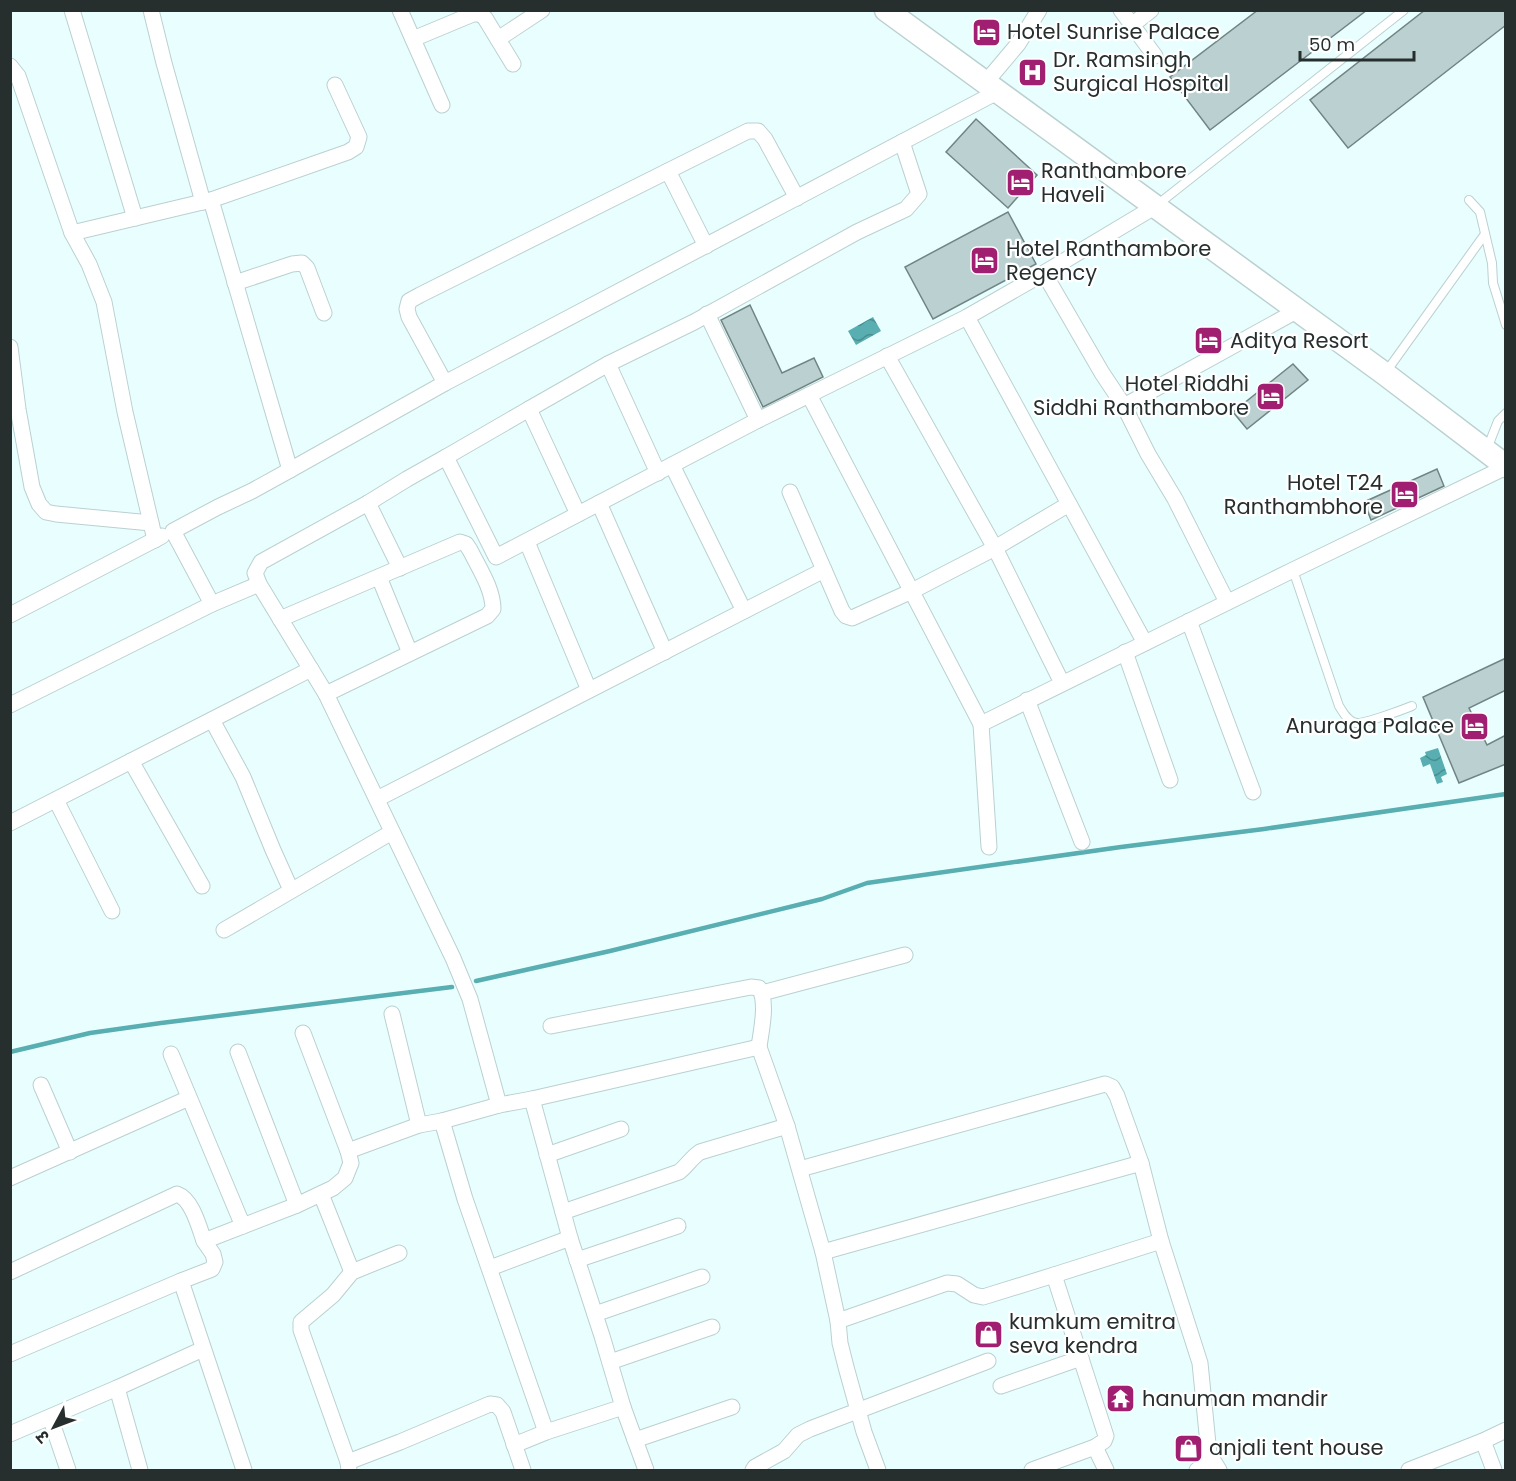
<svg xmlns="http://www.w3.org/2000/svg" width="1516" height="1481" viewBox="0 0 1516 1481" font-family="Poppins,'Noto Sans Devanagari',sans-serif">
<defs>
<pattern id="water-waves" width="16" height="10" patternUnits="userSpaceOnUse" patternTransform="scale(1.5)"><rect width="16" height="10" fill="#58aeb1"/><path d="M0 5q4-4 8 0t8 0" fill="none" stroke="#498e90"/></pattern>
</defs>
<rect width="100%" height="100%" fill="#e9ffff"/>
<g fill="url(#water-waves)">
<polygon points="873,317 881,331 856,345 848,331"/>
<polygon points="1438,748 1447,774 1441,777 1443,782 1437,784 1430,764 1423,767 1420,758 1426,755 1425,752"/>
</g>
<g fill="none" stroke-linecap="round" stroke-linejoin="round">
<g stroke="#58aeb1" stroke-width="4.5">
<polyline points="476,981 610,951 822,899 867,883 1121,847 1264,829 1506,794"/>
<polyline points="10,1052 90,1033 161,1023 452,987"/>
</g>
</g>
<g fill="#bbd0d0" stroke="#718484" stroke-width="1.5">
<polygon points="1258,10 1367,10 1210,130 1170,77"/>
<polygon points="1425,10 1506,10 1506,25 1348,148 1310,100"/>
<polygon points="976,119 1037,175 1008,208 946,152"/>
<polygon points="1008,212 1036,264 933,319 905,267"/>
<polygon points="750,305 782,373 814,358 823,377 763,407 721,320"/>
<polygon points="1293,364 1308,380 1247,429 1233,412"/>
<polygon points="1437,469 1444,486 1371,520 1364,502"/>
<polygon points="1506,658 1506,690 1469,708 1487,745 1506,735 1506,764 1459,783 1423,697"/>
</g>
<g fill="none" stroke-linecap="round" stroke-linejoin="round">
<defs>
<g id="service">
<polyline points="1469,200 1480,212 1492,263 1493,283 1506,325"/>
<polyline points="1157,205 1404,10"/>
<polyline points="1386,372 1485,234"/>
<polyline points="1487,449 1498,421 1506,413"/>
<path d="M1293,570L1339,706C1343,712 1347,721 1356,723C1364,724 1402,710 1412,706"/>
</g>
<g id="minor">
<polyline points="72,10 135,218"/>
<polyline points="151,10 164,63 203,202"/>
<polyline points="400,10 442,105"/>
<polyline points="1121,10 1155,56"/>
<polyline points="1132,25 1151,10"/>
<polyline points="413,39 473,14 480,14 485,18 513,64"/>
<polyline points="498,39 542,10"/>
<polyline points="10,66 18,76 72,233 89,264 104,302 125,412 155,540"/>
<polyline points="986,82 1018,44 1039,10"/>
<polyline points="668,171 706,246"/>
<polyline points="211,200 290,470 445,383 999,91"/>
<polyline points="1156,206 1044,273 967,317 809,395 981,724 1293,570 1506,467"/>
<polyline points="72,233 211,200 348,152 356,147 359,137 335,85"/>
<polyline points="1044,273 1102,373 1124,406"/>
<polyline points="235,283 292,264 302,263 307,268 324,313"/>
<polyline points="707,314 758,420"/>
<polyline points="967,317 1145,643"/>
<polyline points="10,347 18,409 32,487 39,504 46,512 56,514 151,523"/>
<polyline points="887,356 995,548 1062,683"/>
<polyline points="608,364 658,473"/>
<polyline points="445,383 409,317 407,309 409,301 420,295 748,131 758,131 765,139 797,198"/>
<polyline points="446,457 529,409"/>
<polyline points="672,465 744,611"/>
<polyline points="290,470 252,491 218,507 173,531 212,604 259,584 326,694 453,958 470,999 499,1105 532,1099 759,1047 787,1126 823,1252 1141,1163 1161,1241 1200,1363 1209,1454 1219,1470"/>
<polyline points="790,492 842,611 846,616 852,618 912,591 995,548 1069,504"/>
<polyline points="368,503 400,568"/>
<polyline points="599,503 665,652"/>
<polyline points="578,514 529,409 608,364 694,322 857,232 906,209 919,194 902,142"/>
<polyline points="527,542 589,690"/>
<polyline points="379,577 410,653"/>
<polyline points="259,584 255,573 261,562 368,503 407,479 446,457 496,557 758,420 809,395"/>
<polyline points="1227,602 1175,499 1148,454 1124,406 1298,310"/>
<polyline points="10,615 162,536"/>
<path d="M280,619L460,542L466,544L470,550C479,568 493,589 493,609L487,616L326,694"/>
<polyline points="1189,621 1253,792"/>
<polyline points="1125,652 1170,780"/>
<polyline points="1027,700 1082,842"/>
<polyline points="10,705 212,604"/>
<polyline points="212,720 243,777 273,850 291,890"/>
<polyline points="981,724 989,847"/>
<polyline points="131,761 202,886"/>
<polyline points="377,799 824,570"/>
<polyline points="56,800 112,911"/>
<polyline points="10,823 311,669"/>
<polyline points="224,930 392,832"/>
<polyline points="762,993 905,955"/>
<polyline points="392,1014 419,1125"/>
<path d="M551,1026L751,987L759,988C768,1002 761,1031 759,1047"/>
<polyline points="303,1033 348,1151"/>
<polyline points="238,1052 297,1205"/>
<polyline points="171,1054 243,1226"/>
<polyline points="41,1085 70,1152"/>
<polyline points="442,1121 465,1199 546,1432"/>
<polyline points="547,1155 621,1129"/>
<polyline points="800,1169 1105,1084 1112,1087 1117,1096 1141,1163"/>
<polyline points="10,1178 189,1098"/>
<polyline points="321,1194 352,1272"/>
<path d="M563,1212L679,1172C687,1166 691,1158 700,1152L787,1126"/>
<polyline points="823,1252 838,1321 947,1283 957,1284 974,1295 983,1297 1054,1275 1106,1436 1104,1441 1095,1447 1032,1470"/>
<polyline points="577,1260 678,1226"/>
<polyline points="490,1268 570,1238"/>
<path d="M10,1272L177,1194C192,1199 199,1227 204,1241"/>
<polyline points="1054,1275 1161,1241"/>
<polyline points="595,1314 702,1277"/>
<polyline points="838,1321 840,1343 846,1367 864,1432 878,1470"/>
<polyline points="10,1354 181,1281"/>
<polyline points="610,1362 712,1327"/>
<polyline points="1001,1386 1081,1358"/>
<polyline points="623,1407 646,1470"/>
<polyline points="50,1417 68,1470"/>
<polyline points="10,1434 117,1388"/>
<polyline points="635,1440 732,1407"/>
<polyline points="1483,1441 1494,1470"/>
<polyline points="514,1445 546,1432 623,1407 602,1336 570,1238 532,1099"/>
<polyline points="1095,1447 1106,1470"/>
<polyline points="348,1462 301,1330 301,1322 333,1295 352,1272 399,1253"/>
<polyline points="140,1470 117,1388 203,1349"/>
<polyline points="244,1470 181,1281 212,1269 215,1262 213,1254 204,1241 297,1205 333,1188 345,1178 351,1163 348,1151 419,1125 442,1121 499,1105"/>
<polyline points="349,1470 348,1462 400,1442 490,1404 497,1405 503,1412 523,1470"/>
<polyline points="753,1470 755,1467 784,1451 798,1435 810,1429 988,1361"/>
<polyline points="1197,1470 1212,1460"/>
<polyline points="1409,1470 1483,1441 1506,1430"/>
</g>
<polyline id="primary" points="886,10 1385,374 1506,466"/>
</defs>
<use href="#service" stroke="#bbd0d0" stroke-width="10"/>
<use href="#minor" stroke="#bbd0d0" stroke-width="17"/>
<use href="#primary" stroke="#bbd0d0" stroke-width="25"/>
<use href="#service" stroke="#fff" stroke-width="8"/>
<use href="#minor" stroke="#fff" stroke-width="15"/>
<use href="#primary" stroke="#fff" stroke-width="22"/>
</g>
<defs>
<symbol id="hotel-square" viewBox="-11 -11 22 22"><rect x="-9" y="-9" width="18" height="18" rx="4" fill="#a01f70" stroke="#fff"/><path d="M-6-4.5h1.5V1H6V5H4.5V3h-9V5H-6ZM-4 0a1.8 1.8 0 1 1 3.6 0ZM.5 0V-2.5h3Q6-2.5 6 0Z" fill="#fff"/></symbol>
<symbol id="hospital-square" viewBox="-11 -11 22 22"><rect x="-9" y="-9" width="18" height="18" rx="4" fill="#a01f70" stroke="#fff"/><path d="M-5-5h3v3.5h4V-5h3V5h-3V1.5h-4V5h-3Z" fill="#fff"/></symbol>
<symbol id="shop-square" viewBox="-11 -11 22 22"><rect x="-9" y="-9" width="18" height="18" rx="4" fill="#a01f70" stroke="#fff"/><path d="M-5-2.5h2.3a2.7 3.5 0 0 1 5.4 0H5L5.5 6h-11ZM-1.5-2.5h3a1.5 2.3 0 0 0-3 0Z" fill="#fff"/></symbol>
<symbol id="temple-square" viewBox="-11 -11 22 22"><rect x="-9" y="-9" width="18" height="18" rx="4" fill="#a01f70" stroke="#fff"/><path d="M0-6L5-2H3V0L6.5 2.5H4V6H1.5V3h-3V6H-4V2.5H-6.5L-3 0V-2H-5Z" fill="#fff"/></symbol>
</defs>
<g fill-rule="evenodd">
<use href="#hotel-square" x="970" y="16" width="33" height="33"/>
<use href="#hospital-square" x="1016" y="56" width="33" height="33"/>
<use href="#hotel-square" x="1004" y="166" width="33" height="33"/>
<use href="#hotel-square" x="968" y="244" width="33" height="33"/>
<use href="#hotel-square" x="1192" y="324" width="33" height="33"/>
<use href="#hotel-square" x="1254" y="380" width="33" height="33"/>
<use href="#hotel-square" x="1388" y="478" width="33" height="33"/>
<use href="#hotel-square" x="1458" y="710" width="33" height="33"/>
<use href="#shop-square" x="972" y="1318" width="33" height="33"/>
<use href="#temple-square" x="1104" y="1382" width="33" height="33"/>
<use href="#shop-square" x="1172" y="1432" width="33" height="33"/>
</g>
<g text-anchor="middle" stroke-width="4.5" stroke-linejoin="round" paint-order="stroke">
<g font-size="21" fill="#262e2e" stroke="#fff" text-anchor="start">
<text x="1007" y="39">Hotel Sunrise Palace</text>
<text x="1053" y="67">Dr. Ramsingh<tspan x="1053" dy="24">Surgical Hospital</tspan></text>
<text x="1041" y="178">Ranthambore<tspan x="1041" dy="24">Haveli</tspan></text>
<text x="1006" y="256">Hotel Ranthambore<tspan x="1006" dy="24">Regency</tspan></text>
<text x="1230" y="348">Aditya Resort</text>
<text x="1249" y="391" text-anchor="end">Hotel Riddhi<tspan x="1249" dy="24">Siddhi Ranthambore</tspan></text>
<text x="1383" y="490" text-anchor="end">Hotel T24<tspan x="1383" dy="24">Ranthambhore</tspan></text>
<text x="1454" y="733" text-anchor="end">Anuraga Palace</text>
<text x="1009" y="1329">kumkum emitra<tspan x="1009" dy="24">seva kendra</tspan></text>
<text x="1142" y="1406">hanuman mandir</text>
<text x="1209" y="1455">anjali tent house</text>
</g>
</g>
<rect width="1516" height="1481" fill="none" stroke="#262e2e" stroke-width="24"/>
<g transform="translate(54 1427) rotate(229)" stroke="#ffffff" stroke-width="4.5" paint-order="stroke">
<path d="M0-4.5L10 22L0 15L-10 22Z" fill="#262e2e"/>
<text y="-9" font-size="16" font-weight="bold" text-anchor="middle" fill="#262e2e">उ</text>
</g>
<path d="M1300 51v9h114v-9" fill="none" stroke="#262e2e" stroke-width="3"/>
<text x="1309" y="51" font-size="18" fill="#262e2e" stroke="#ffffff" stroke-width="4.5" paint-order="stroke">50 m</text>
</svg>
